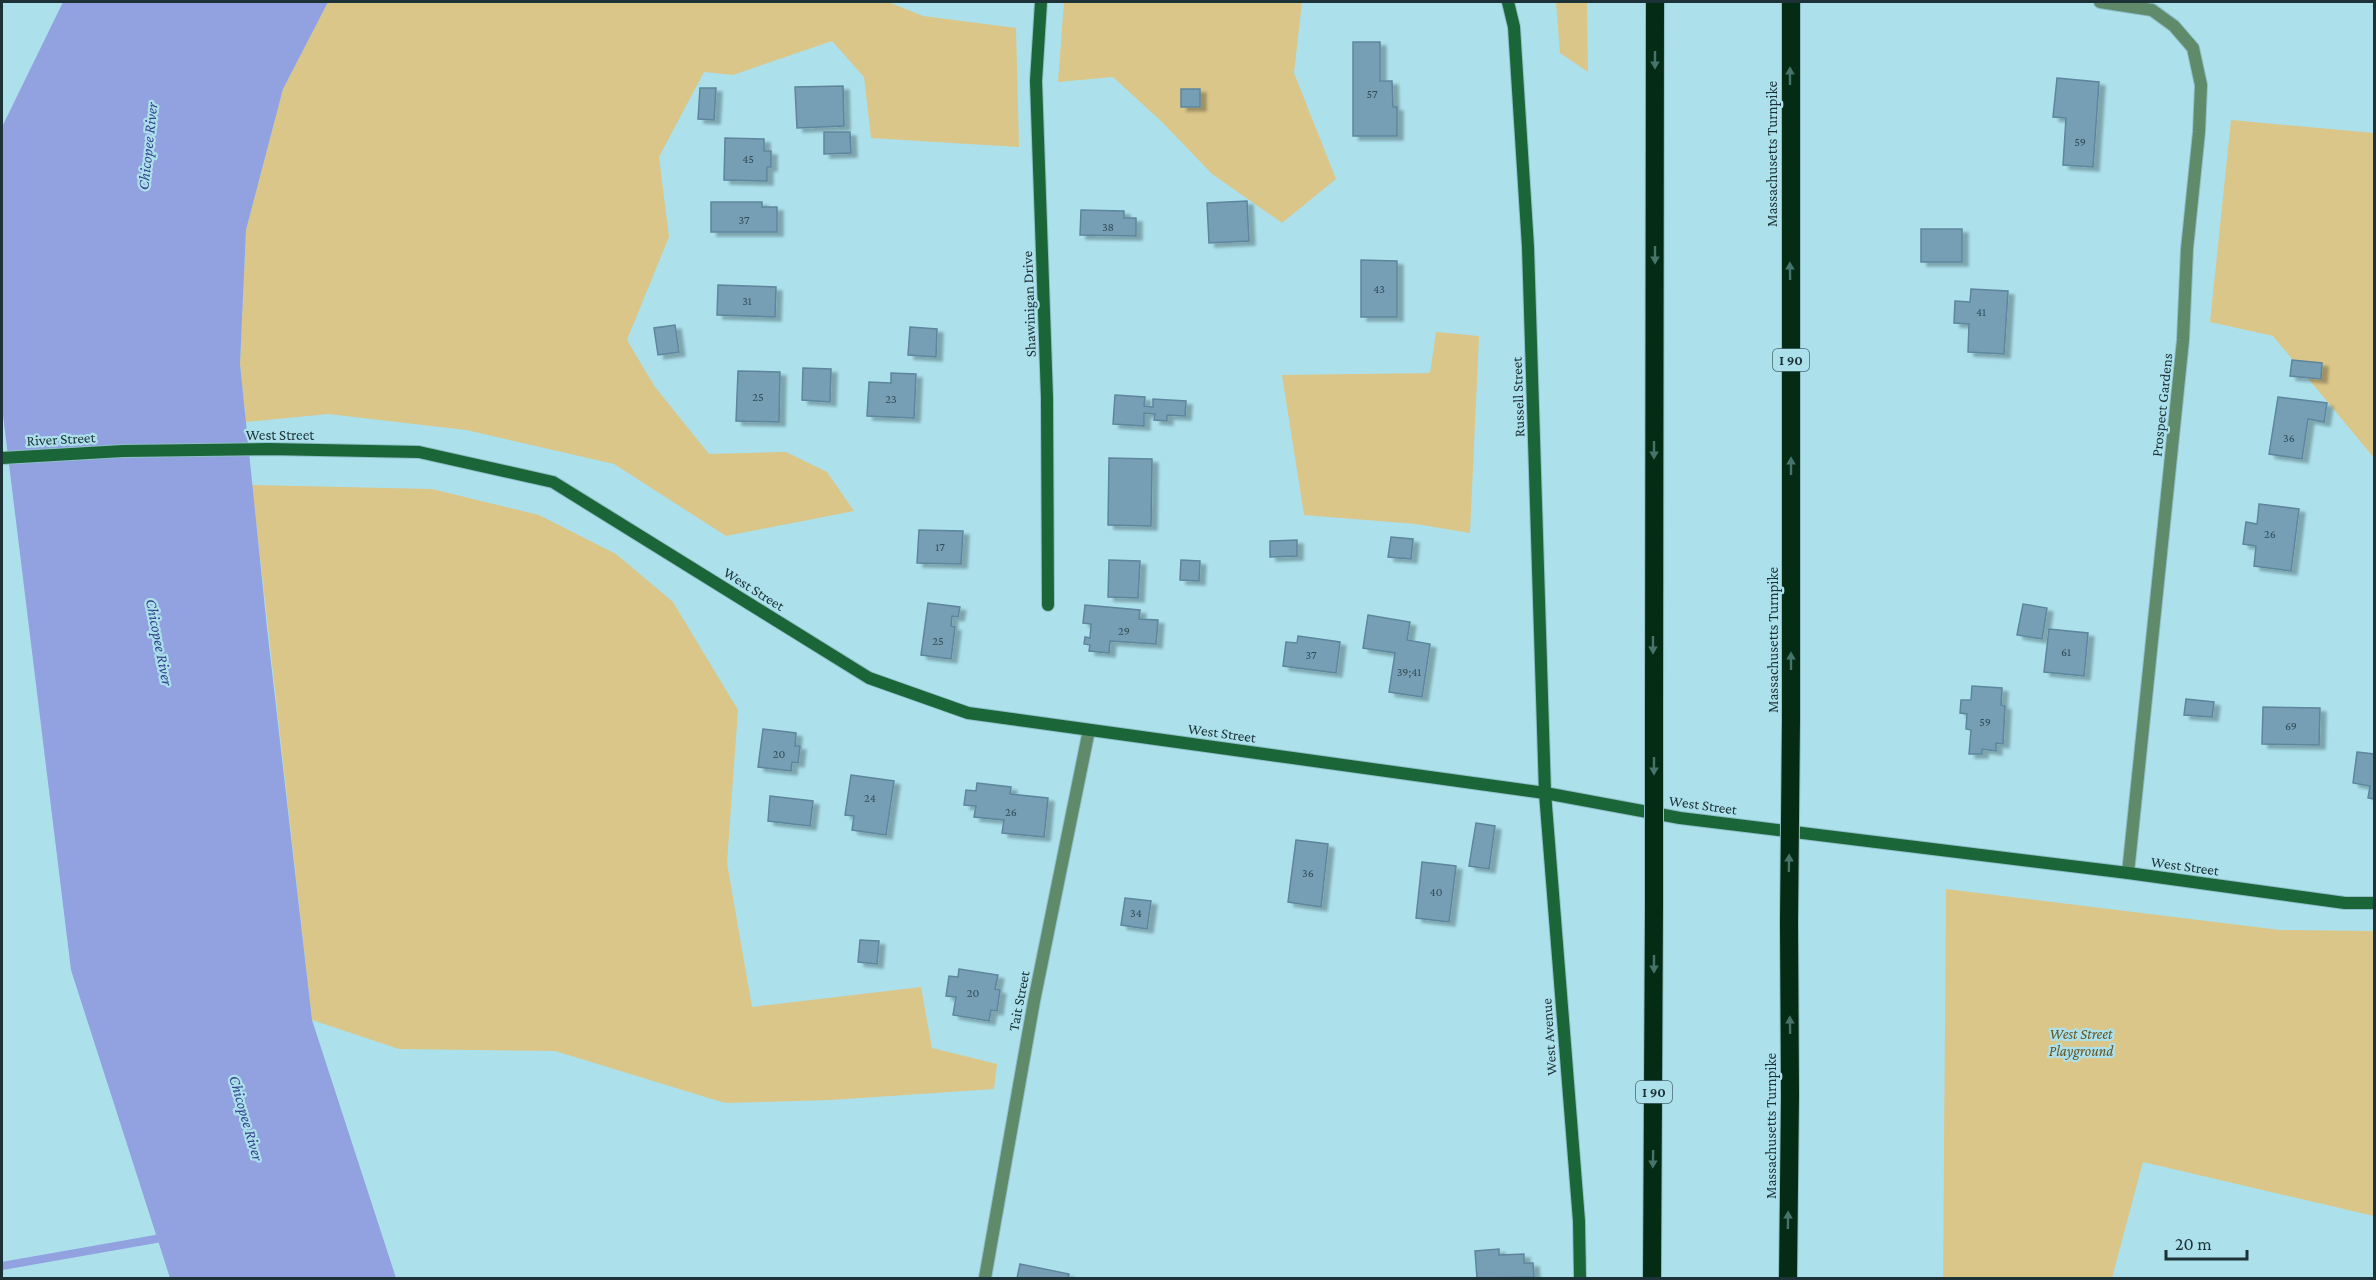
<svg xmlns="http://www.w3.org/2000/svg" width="2376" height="1280" viewBox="0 0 2376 1280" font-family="'Crimson Pro',serif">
<defs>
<filter id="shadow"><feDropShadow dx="6" dy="4" stdDeviation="1.5" flood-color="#0004"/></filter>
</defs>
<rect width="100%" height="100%" fill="#ace1ec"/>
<g fill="#dac689">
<polygon points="328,2 888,2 923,16 1016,28 1019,147 871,138 864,77 832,41 733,75 704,72 659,157 669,237 627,340 655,387 709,454 786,452 827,472 854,511 726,536 614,464 466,430 328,414 246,422 240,364 246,230 283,89"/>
<polygon points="1064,2 1302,2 1294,73 1336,179 1282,223 1212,174 1163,123 1113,77 1058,82"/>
<polygon points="1556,2 1587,2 1588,72 1560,53"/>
<polygon points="2231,120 2374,133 2374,458 2273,336 2210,322"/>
<polygon points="1436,332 1479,336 1470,533 1416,524 1304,515 1282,375 1430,373"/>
<polygon points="252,485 432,489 539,515 616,554 673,602 738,710 727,863 752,1007 921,987 932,1048 997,1064 994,1089 831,1100 725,1103 555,1051 399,1049 312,1020"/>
<polygon points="1946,889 2280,930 2374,931 2374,1216 2143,1162 2112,1278 1943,1278"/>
</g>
<polygon fill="#92a1df" points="63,2 328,2 283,89 246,230 240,364 267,628 312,1020 396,1278 170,1278 71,970 2,407 2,127"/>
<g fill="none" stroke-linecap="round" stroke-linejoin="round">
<polyline stroke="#92a1df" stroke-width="8" points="2,1266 167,1237"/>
</g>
<g fill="#769fb6" stroke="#5d869c" stroke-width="1.5" filter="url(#shadow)">
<polygon points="1353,42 1380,42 1380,81 1392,81 1393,107 1397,107 1397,136 1353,136"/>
<polygon points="2057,78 2099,82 2093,167 2063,165 2066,118 2053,117"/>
<polygon points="843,86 844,126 797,128 795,87"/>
<polygon points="700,88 716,88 714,120 698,119"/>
<rect x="1181" y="89" width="19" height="18"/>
<polygon points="824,132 850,132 851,153 824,154"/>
<polygon points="725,138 764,139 764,151 771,151 771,167 767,167 767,181 724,180"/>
<polygon points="1247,201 1249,241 1209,243 1207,203"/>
<polygon points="711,202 762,202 762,207 777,207 777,232 711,232"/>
<polygon points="1081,210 1124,211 1124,218 1136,218 1136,236 1080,235"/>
<rect x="1921" y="229" width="41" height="33"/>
<polygon points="1361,260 1397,261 1397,317 1361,317"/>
<polygon points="718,285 776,287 775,317 717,315"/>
<polygon points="1971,289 2008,291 2004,354 1968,352 1969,324 1954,323 1955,301 1970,302"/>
<polygon points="675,325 679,352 658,355 654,328"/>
<polygon points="910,327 937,329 936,357 908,355"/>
<polygon points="2292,360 2322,363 2321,379 2290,376"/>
<polygon points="803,368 831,369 830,402 802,400"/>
<polygon points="738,371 780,372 779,422 736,421"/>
<polygon points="891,373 916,374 914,418 867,416 869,382 891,383"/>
<polygon points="1115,395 1145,397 1144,406 1153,407 1153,399 1186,401 1185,416 1167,415 1167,421 1154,420 1155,414 1144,413 1144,426 1113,424"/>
<polygon points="2278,397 2327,403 2324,422 2308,419 2302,459 2269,454"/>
<polygon points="1109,458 1152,459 1151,526 1108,525"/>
<polygon points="2259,504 2299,509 2291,571 2254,566 2256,546 2243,544 2246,522 2257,524"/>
<polygon points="919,530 963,531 961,564 917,563"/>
<polygon points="1391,537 1413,539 1411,559 1388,557"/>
<polygon points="1297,540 1297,556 1270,557 1270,541"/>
<polygon points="1109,560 1140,561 1138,598 1108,597"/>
<polygon points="1181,560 1200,561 1199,581 1180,580"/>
<polygon points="928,603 960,607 958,617 952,616 951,626 955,627 951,659 921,655"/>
<polygon points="2023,604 2047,608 2042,639 2017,635"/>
<polygon points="1085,605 1140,610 1139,619 1158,620 1156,644 1110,641 1109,653 1089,651 1090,645 1084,644 1085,637 1090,638 1091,624 1083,623"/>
<polygon points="1368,615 1410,622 1407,640 1430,644 1422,697 1389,692 1395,653 1363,648"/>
<polygon points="2049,629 2088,633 2084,676 2044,672"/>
<polygon points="1298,636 1340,642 1336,673 1283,666 1286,642 1297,643"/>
<polygon points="1972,686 2002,688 2001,705 2005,706 2003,744 1996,743 1996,751 1982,749 1982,754 1969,754 1971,730 1966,729 1967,714 1960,713 1961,700 1971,700"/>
<polygon points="2186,699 2214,702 2212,717 2184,715"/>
<polygon points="2263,707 2320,708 2319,745 2262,744"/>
<polygon points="763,729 796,733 795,746 800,746 798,763 792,762 791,771 758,767"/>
<polygon points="2357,752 2374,754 2374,799 2368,798 2370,786 2353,783"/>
<polygon points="851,775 894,781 886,835 852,830 854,816 845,815"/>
<polygon points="977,783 1011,787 1010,794 1048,798 1044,837 1002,833 1004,820 974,817 976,806 964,805 966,790 976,791"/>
<polygon points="770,796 813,801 810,826 768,821"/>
<polygon points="1476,823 1495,826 1489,869 1469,866"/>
<polygon points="1296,840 1328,844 1321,907 1288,902"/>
<polygon points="1422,862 1456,866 1449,922 1416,918"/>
<polygon points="1125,898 1151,901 1147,929 1121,925"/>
<polygon points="860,940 879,941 877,964 858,962"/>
<polygon points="959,969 998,975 995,989 1000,990 997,1011 991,1010 989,1021 953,1015 956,997 946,996 949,976 958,977"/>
<polygon points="1499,1249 1499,1255 1524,1254 1524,1263 1533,1263 1534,1277 1477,1278 1475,1251"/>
<polygon points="1020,1264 1069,1274 1068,1278 1017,1278"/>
</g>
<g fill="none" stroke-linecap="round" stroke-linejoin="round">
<defs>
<g id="street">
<polyline points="2100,2 2152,10 2174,26 2193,48 2201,85 2199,132 2187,249 2183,340 2128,873"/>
<polyline points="985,1278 1034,1001 1089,730"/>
</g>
<g id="secondary">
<polyline points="1041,2 1036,81 1047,398 1048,605"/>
<polyline points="1508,2 1514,27 1528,247 1545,793 1579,1221 1580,1278"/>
<polyline points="2,458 123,451 269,449 419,452 553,482 869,678 968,713 1545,793 1680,818 2128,873 2345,903 2374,903"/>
</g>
<g id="highway">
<polyline points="1791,2 1791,719"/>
<polyline points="1654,708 1655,2"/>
<polyline points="1652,1278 1654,905"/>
<polyline points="1788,1278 1790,1095 1789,922"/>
</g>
</defs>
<use href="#street" stroke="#8fbec8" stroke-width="14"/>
<use href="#secondary" stroke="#8fbec8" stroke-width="14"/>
<use href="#highway" stroke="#8fbec8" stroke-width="20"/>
<use href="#street" stroke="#5f8b6b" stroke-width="12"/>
<use href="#secondary" stroke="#1a6639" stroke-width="12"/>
<use href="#highway" stroke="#042b14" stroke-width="18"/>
<defs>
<g id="highway-bridge">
<polyline points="1654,708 1654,905"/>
<polyline points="1789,922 1791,719"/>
</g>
</defs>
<use href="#highway-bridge" stroke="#8fbec8" stroke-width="20" stroke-linecap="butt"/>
<use href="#highway-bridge" stroke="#042b14" stroke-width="18"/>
</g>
<defs><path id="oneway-solid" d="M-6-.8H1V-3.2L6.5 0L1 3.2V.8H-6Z" transform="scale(1.5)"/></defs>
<g fill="#47746a">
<use href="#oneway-solid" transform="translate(1655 60) rotate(90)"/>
<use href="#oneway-solid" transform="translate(1790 76) rotate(-90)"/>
<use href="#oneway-solid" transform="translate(1655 255) rotate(90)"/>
<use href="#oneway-solid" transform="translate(1790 271) rotate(-91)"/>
<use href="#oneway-solid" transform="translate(1654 450) rotate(90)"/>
<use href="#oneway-solid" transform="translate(1791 466) rotate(-90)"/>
<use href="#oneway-solid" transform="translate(1653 645) rotate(90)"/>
<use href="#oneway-solid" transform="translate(1791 661) rotate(-90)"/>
<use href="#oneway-solid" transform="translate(1654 766) rotate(90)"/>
<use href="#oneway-solid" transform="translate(1789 863) rotate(-89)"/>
<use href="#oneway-solid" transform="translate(1654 964) rotate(90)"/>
<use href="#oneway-solid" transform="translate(1790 1025) rotate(-91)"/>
<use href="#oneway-solid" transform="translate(1653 1159) rotate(91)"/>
<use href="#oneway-solid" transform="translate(1788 1220) rotate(-89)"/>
</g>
<g text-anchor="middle" stroke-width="4.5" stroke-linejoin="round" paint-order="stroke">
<g font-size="12" fill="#334d57">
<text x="1372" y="98">57</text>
<text x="2080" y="146">59</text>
<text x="748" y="163">45</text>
<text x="744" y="224">37</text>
<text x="1108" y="231">38</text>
<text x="1379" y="293">43</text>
<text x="747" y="305">31</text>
<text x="1981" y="316">41</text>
<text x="758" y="401">25</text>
<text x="891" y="403">23</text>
<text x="2289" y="442">36</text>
<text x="2270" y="538">26</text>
<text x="940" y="551">17</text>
<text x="1124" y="635">29</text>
<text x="938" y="645">25</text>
<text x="2066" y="656">61</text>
<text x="1311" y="659">37</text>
<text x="1409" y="676">39;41</text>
<text x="1985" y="726">59</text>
<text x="2291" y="730">69</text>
<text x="779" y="758">20</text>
<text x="870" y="802">24</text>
<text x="1011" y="816">26</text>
<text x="1308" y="877">36</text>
<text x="1436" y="896">40</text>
<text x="1136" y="917">34</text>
<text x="973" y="997">20</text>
</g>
<g fill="#ace1ec" stroke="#48666d" stroke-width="1.5">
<rect x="1773" y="349" width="36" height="22" rx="4.5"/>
<rect x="1636" y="1081" width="36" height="22" rx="4.5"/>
</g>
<g font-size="14" font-weight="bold" fill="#1d3237">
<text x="1791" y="365">I 90</text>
<text x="1654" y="1097">I 90</text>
</g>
<g font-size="15" fill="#1d3237" stroke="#ace1ec">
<text transform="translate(1772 154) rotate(-90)" y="5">Massachusetts Turnpike</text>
<text transform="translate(1029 304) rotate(-92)" y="5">Shawinigan Drive</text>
<text transform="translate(1518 397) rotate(-92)" y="5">Russell Street</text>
<text transform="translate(2162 405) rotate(-84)" y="5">Prospect Gardens</text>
<text x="280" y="440">West Street</text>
<text transform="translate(61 439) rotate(-3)" y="5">River Street</text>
<text transform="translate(754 589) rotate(32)" y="5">West Street</text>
<text transform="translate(1773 640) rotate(-90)" y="5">Massachusetts Turnpike</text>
<text transform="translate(1222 733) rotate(8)" y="5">West Street</text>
<text transform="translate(1703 805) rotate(8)" y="5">West Street</text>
<text transform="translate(2185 866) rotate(8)" y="5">West Street</text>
<text transform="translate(1019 1001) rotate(-79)" y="5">Tait Street</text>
<text transform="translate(1549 1037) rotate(-94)" y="5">West Avenue</text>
<text transform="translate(1771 1126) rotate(-90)" y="5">Massachusetts Turnpike</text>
</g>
<g font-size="15" font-style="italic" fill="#645420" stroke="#ace1ec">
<text x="2081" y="1039">West Street<tspan x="2081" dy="17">Playground</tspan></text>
</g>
<g font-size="16" font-style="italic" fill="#37448d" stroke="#ace1ec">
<text transform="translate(147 146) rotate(-84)" y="6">Chicopee River</text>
<text transform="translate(160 642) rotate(79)" y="6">Chicopee River</text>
<text transform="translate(247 1118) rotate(74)" y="6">Chicopee River</text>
</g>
</g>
<rect width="2376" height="1280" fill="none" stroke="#1d3237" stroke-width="6"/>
<path d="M2166 1250v9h81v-9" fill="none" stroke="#1d3237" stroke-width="3"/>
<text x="2175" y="1250" font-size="18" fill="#1d3237" stroke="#ace1ec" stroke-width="4.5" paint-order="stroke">20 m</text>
</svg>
